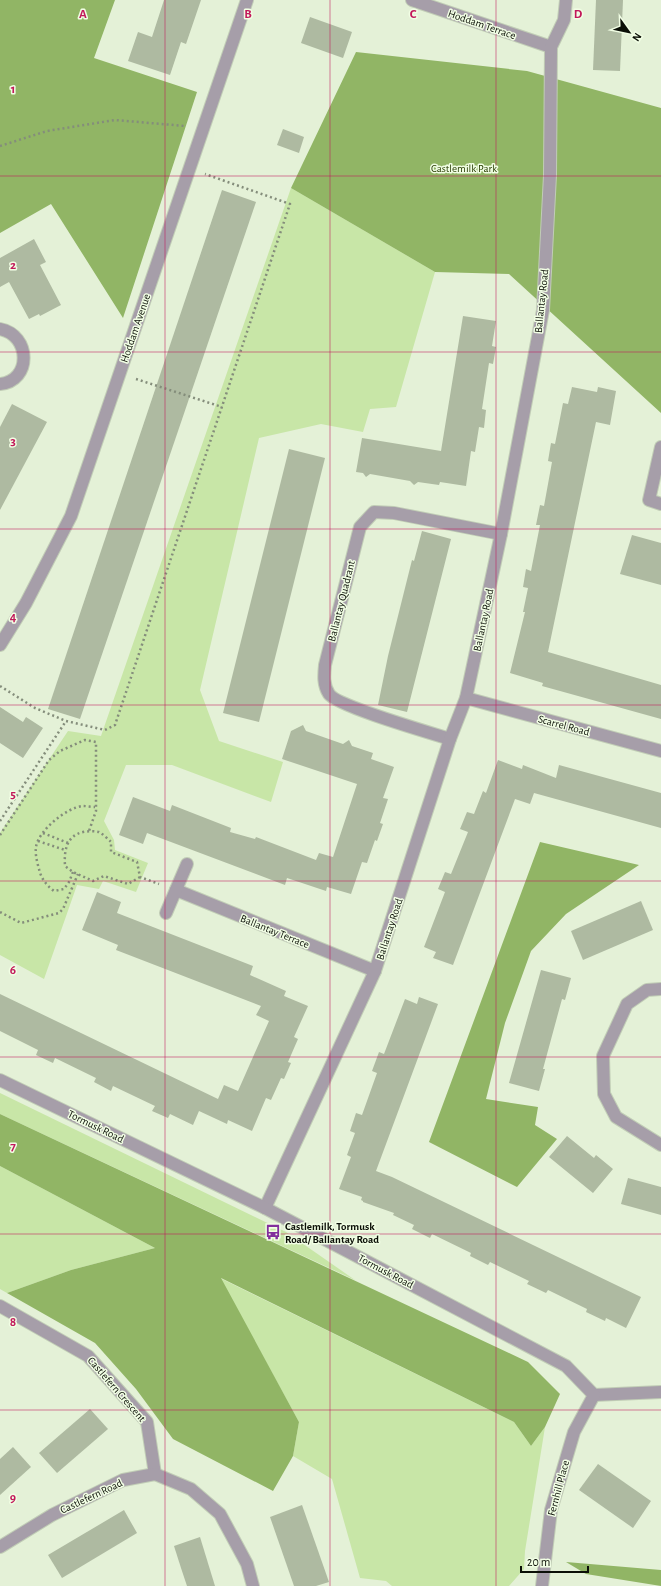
<svg xmlns="http://www.w3.org/2000/svg" width="661" height="1586" viewBox="0 0 661 1586" font-family="'Alegreya Sans',sans-serif">
<rect width="100%" height="100%" fill="#e4f1d7"/>
<g fill="#c8e6a7">
<polygon points="291,188 435,272 396,407 370,409 363,432 321,424 259,438 200,690 219,741 283,762 271,802 172,765 126,765 104,821 114,840 115,850 148,863 136,892 103,881 99,889 77,885 44,979 0,955 0,833 68,731 101,736"/>
<polygon points="0,1093 286,1232 355,1280 0,1114"/>
<polygon points="0,1166 155,1248 71,1270 7,1293 0,1289"/>
<polygon points="220,1278 514,1422 531,1446 545,1427 525,1551 524,1569 509,1586 392,1586 386,1581 360,1578 332,1479 293,1456 299,1422"/>
</g>
<g fill="#91b565">
<polygon points="0,0 115,0 94,58 197,92 123,318 51,204 0,233"/>
<polygon points="356,52 527,71 661,108 661,413 509,274 435,272 291,188"/>
<polygon points="540,842 639,865 566,914 531,951 505,1023 486,1099 538,1107 535,1125 557,1139 517,1187 429,1142"/>
<polygon points="0,1114 528,1362 560,1394 545,1427 531,1446 514,1422 221,1278 299,1422 293,1456 273,1491 173,1439 136,1389 95,1343 7,1293 71,1270 155,1248 0,1166"/>
<polygon points="566,1562 661,1570 661,1586 586,1574"/>
</g>
<g fill="#aebaa1">
<polygon points="164,0 201,0 186,44 181,42 170,75 128,61 138,32 152,37"/>
<polygon points="596,0 623,0 620,71 593,70"/>
<polygon points="310,17 352,32 343,58 301,43"/>
<polygon points="283,129 304,137 299,153 277,145"/>
<polygon points="222,190 256,202 80,719 48,709"/>
<polygon points="34,239 46,262 40,265 61,305 40,316 39,314 29,319 9,282 0,287 0,258"/>
<polygon points="463,316 496,321 492,346 496,347 493,364 489,363 482,409 486,410 484,428 479,427 475,452 471,451 466,486 440,482 439,485 418,482 414,485 410,481 370,474 366,477 363,473 356,472 362,438 441,451"/>
<polygon points="572,387 597,392 598,387 616,391 610,425 596,422 548,652 661,685 661,719 542,686 543,683 510,673 525,612 523,612 528,588 523,587 526,569 531,571 540,525 536,525 540,505 544,506 552,462 548,461 551,443 555,444 563,403 568,404"/>
<polygon points="12,404 47,422 0,510 0,427"/>
<polygon points="289,449 325,458 259,722 223,713"/>
<polygon points="422,531 451,539 407,712 378,705 388,656 412,560 414,561"/>
<polygon points="632,535 661,543 661,585 620,574"/>
<polygon points="0,707 23,722 26,717 43,728 23,758 0,743"/>
<polygon points="303,725 306,731 343,744 349,740 352,746 373,753 371,759 394,767 383,798 388,799 380,823 383,824 377,841 375,840 367,863 362,862 351,894 327,887 326,891 287,878 285,885 147,833 143,844 119,835 133,797 170,811 172,805 231,828 230,832 255,839 256,837 316,860 319,853 333,857 357,784 282,759 291,731"/>
<polygon points="498,760 522,769 523,765 556,778 559,765 661,793 661,828 534,793 530,804 515,799 453,965 433,958 436,952 424,947 445,892 438,889 445,872 451,874 468,832 460,829 467,812 474,814 483,791 486,793"/>
<polygon points="97,892 121,902 117,913 253,966 250,975 286,991 284,996 308,1006 294,1037 298,1039 288,1062 291,1063 284,1079 281,1078 271,1100 266,1098 252,1131 228,1120 227,1124 199,1111 193,1125 170,1114 168,1118 152,1111 155,1106 113,1086 111,1091 94,1082 96,1078 55,1058 53,1063 36,1055 38,1050 0,1031 0,994 218,1099 224,1085 238,1091 269,1021 256,1015 261,1006 116,950 118,945 82,930"/>
<polygon points="641,901 653,930 583,960 571,931"/>
<polygon points="541,970 571,978 565,1000 562,999 543,1069 545,1069 539,1091 509,1083"/>
<polygon points="419,997 438,1004 376,1171 392,1177 641,1297 626,1328 606,1318 605,1321 586,1312 587,1309 548,1290 546,1293 527,1284 529,1281 490,1262 488,1265 470,1256 471,1253 432,1234 430,1238 412,1229 414,1225 393,1215 394,1213 363,1202 363,1201 361,1200 362,1197 339,1189 351,1157 347,1155 355,1133 350,1131 356,1113 362,1115 377,1073 372,1071 379,1052 384,1054 405,999 417,1004"/>
<polygon points="567,1136 594,1158 596,1155 613,1169 593,1193 549,1157"/>
<polygon points="628,1178 661,1187 661,1215 621,1204"/>
<polygon points="90,1409 108,1429 57,1473 39,1453"/>
<polygon points="13,1447 31,1467 0,1495 0,1459"/>
<polygon points="598,1464 651,1501 633,1528 579,1490"/>
<polygon points="302,1505 329,1582 316,1586 294,1586 270,1517"/>
<polygon points="124,1510 137,1533 62,1578 48,1555"/>
<polygon points="200,1537 215,1586 187,1586 181,1568 174,1546"/>
</g>
<g fill="none" stroke-linecap="round" stroke-linejoin="round">
<defs>
<g id="minor">
<polyline points="412,0 551,47"/>
<path d="M0,329C31,335 32,381 0,384"/>
<polyline points="661,447 649,500 661,504"/>
<polyline points="0,645 26,603 71,516 247,0"/>
<polyline points="466,698 661,751"/>
<path d="M450,739C431,733 337,706 329,694C323,685 324,675 325,665L360,527L374,512L394,513L501,534"/>
<polyline points="176,890 375,971"/>
<polyline points="166,913 187,864"/>
<polyline points="661,989 647,990 627,1004 603,1056 604,1094 616,1117 661,1145"/>
<polyline points="265,1208 375,971 450,739 466,698 501,534 543,310 550,175 551,47 564,20 566,0"/>
<polyline points="0,1306 88,1356 147,1422 155,1474"/>
<polyline points="594,1395 661,1392"/>
<polyline points="0,1547 52,1515 123,1480 155,1474 191,1489 220,1514 247,1564 253,1586"/>
</g>
<polyline id="tertiary" points="0,1080 265,1208 566,1366 594,1395 574,1432 551,1510 542,1586"/>
</defs>
<use href="#minor" stroke="#c1cdb6" stroke-width="14"/>
<use href="#tertiary" stroke="#c1cdb6" stroke-width="14"/>
<g stroke="#848d7b" stroke-width="2.5" stroke-dasharray="2 3" stroke-linecap="butt">
<polyline points="0,146 47,131 115,120 185,126"/>
<polyline points="136,379 222,407"/>
<polyline points="0,686 35,708 66,721 105,730 115,725 290,204 205,174"/>
<polyline points="0,821 66,721"/>
<polyline points="43,833 68,843"/>
<polyline points="0,835 49,760 60,751 85,740 96,742 96,811 89,831"/>
<polyline points="38,841 65,850"/>
<path d="M73,872L69,882L64,889L54,891C46,885 41,878 39,869C37,862 35,854 36,847C38,831 67,807 83,806C87,806 91,807 95,807"/>
<path d="M140,877L128,884L104,876L93,881L73,872L65,866C64,851 66,836 83,832C88,831 94,831 99,832C103,834 108,839 111,842V852L137,862L140,877L159,884"/>
<polyline points="0,912 21,923 59,913 63,909 78,874"/>
</g>
<use href="#minor" stroke="#a69ea9" stroke-width="12"/>
<use href="#tertiary" stroke="#a69ea9" stroke-width="12"/>
</g>
<path fill="none" stroke="#c2185b" stroke-width="1" stroke-opacity="0.55" d="M165,0V1586M330,0V1586M496,0V1586M0,176H661M0,352H661M0,529H661M0,705H661M0,881H661M0,1057H661M0,1234H661M0,1410H661"/>
<defs>
<symbol id="bus-bare" viewBox="-9 -9 18 18"><path d="M-5-6H5V4H4V6H2V4H-2V6H-4V4H-5ZM-3.5-4V0h7V-4ZM-3.5 1.2v1.5H-2V1.2ZM2 1.2v1.5H3.5V1.2Z" fill="#822e9c" stroke="#f1fee4" stroke-width="2.5" paint-order="stroke"/></symbol>
</defs>
<g fill-rule="evenodd">
<use href="#bus-bare" x="262" y="1221" width="22" height="22"/>
</g>
<g text-anchor="middle" stroke-width="3" stroke-linejoin="round" paint-order="stroke">
<g font-size="11" fill="#0b0f07" stroke="#f1fee4">
<text transform="translate(482 24) rotate(19)" y="4">Hoddam Terrace</text>
<text transform="translate(541 301) rotate(-84)" y="4">Ballantay Road</text>
<text transform="translate(135 328) rotate(-71)" y="4">Hoddam Avenue</text>
<text transform="translate(341 601) rotate(-76)" y="4">Ballantay Quadrant</text>
<text transform="translate(483 620) rotate(-78)" y="4">Ballantay Road</text>
<text transform="translate(564 725) rotate(15)" y="4">Scarrel Road</text>
<text transform="translate(389 929) rotate(-72)" y="4">Ballantay Road</text>
<text transform="translate(275 931) rotate(22)" y="4">Ballantay Terrace</text>
<text transform="translate(96 1126) rotate(26)" y="4">Tormusk Road</text>
<text transform="translate(386 1271) rotate(28)" y="4">Tormusk Road</text>
<text transform="translate(117 1389) rotate(49)" y="4">Castlefern Crescent</text>
<text transform="translate(558 1488) rotate(-75)" y="4">Fernhill Place</text>
<text transform="translate(91 1496) rotate(-25)" y="4">Castlefern Road</text>
</g>
<g font-size="11" fill="#263b00" stroke="#f1fee4">
<text x="464" y="172">Castlemilk Park</text>
</g>
<g font-size="11" font-weight="bold" fill="#0b0f07" stroke="#f1fee4" text-anchor="start">
<text x="285" y="1230">Castlemilk, Tormusk<tspan x="285" dy="13">Road/ Ballantay Road</tspan></text>
</g>
</g>
<g font-size="13" text-anchor="middle" font-weight="bold" fill="#c2185b" stroke="#f1fee4" stroke-width="3" stroke-linejoin="round" paint-order="stroke">
<text x="83" y="18">A</text>
<text x="248" y="18">B</text>
<text x="413" y="18">C</text>
<text x="578" y="18">D</text>
<text x="13" y="93">1</text>
<text x="13" y="269">2</text>
<text x="13" y="445">3</text>
<text x="13" y="621">4</text>
<text x="13" y="798">5</text>
<text x="13" y="974">6</text>
<text x="13" y="1150">7</text>
<text x="13" y="1326">8</text>
<text x="13" y="1502">9</text>
</g>
<g transform="translate(629 32) rotate(123)" stroke="#f1fee4" stroke-width="3" paint-order="stroke">
<path d="M0-3L7 15L0 10L-7 15Z" fill="#0b0f07"/>
<text y="-6" font-size="11" font-weight="bold" text-anchor="middle" fill="#0b0f07">N</text>
</g>
<path d="M521 1566v6h67v-6" fill="none" stroke="#0b0f07" stroke-width="2"/>
<text x="527" y="1566" font-size="12" fill="#0b0f07" stroke="#f1fee4" stroke-width="3" paint-order="stroke">20 m</text>
</svg>
